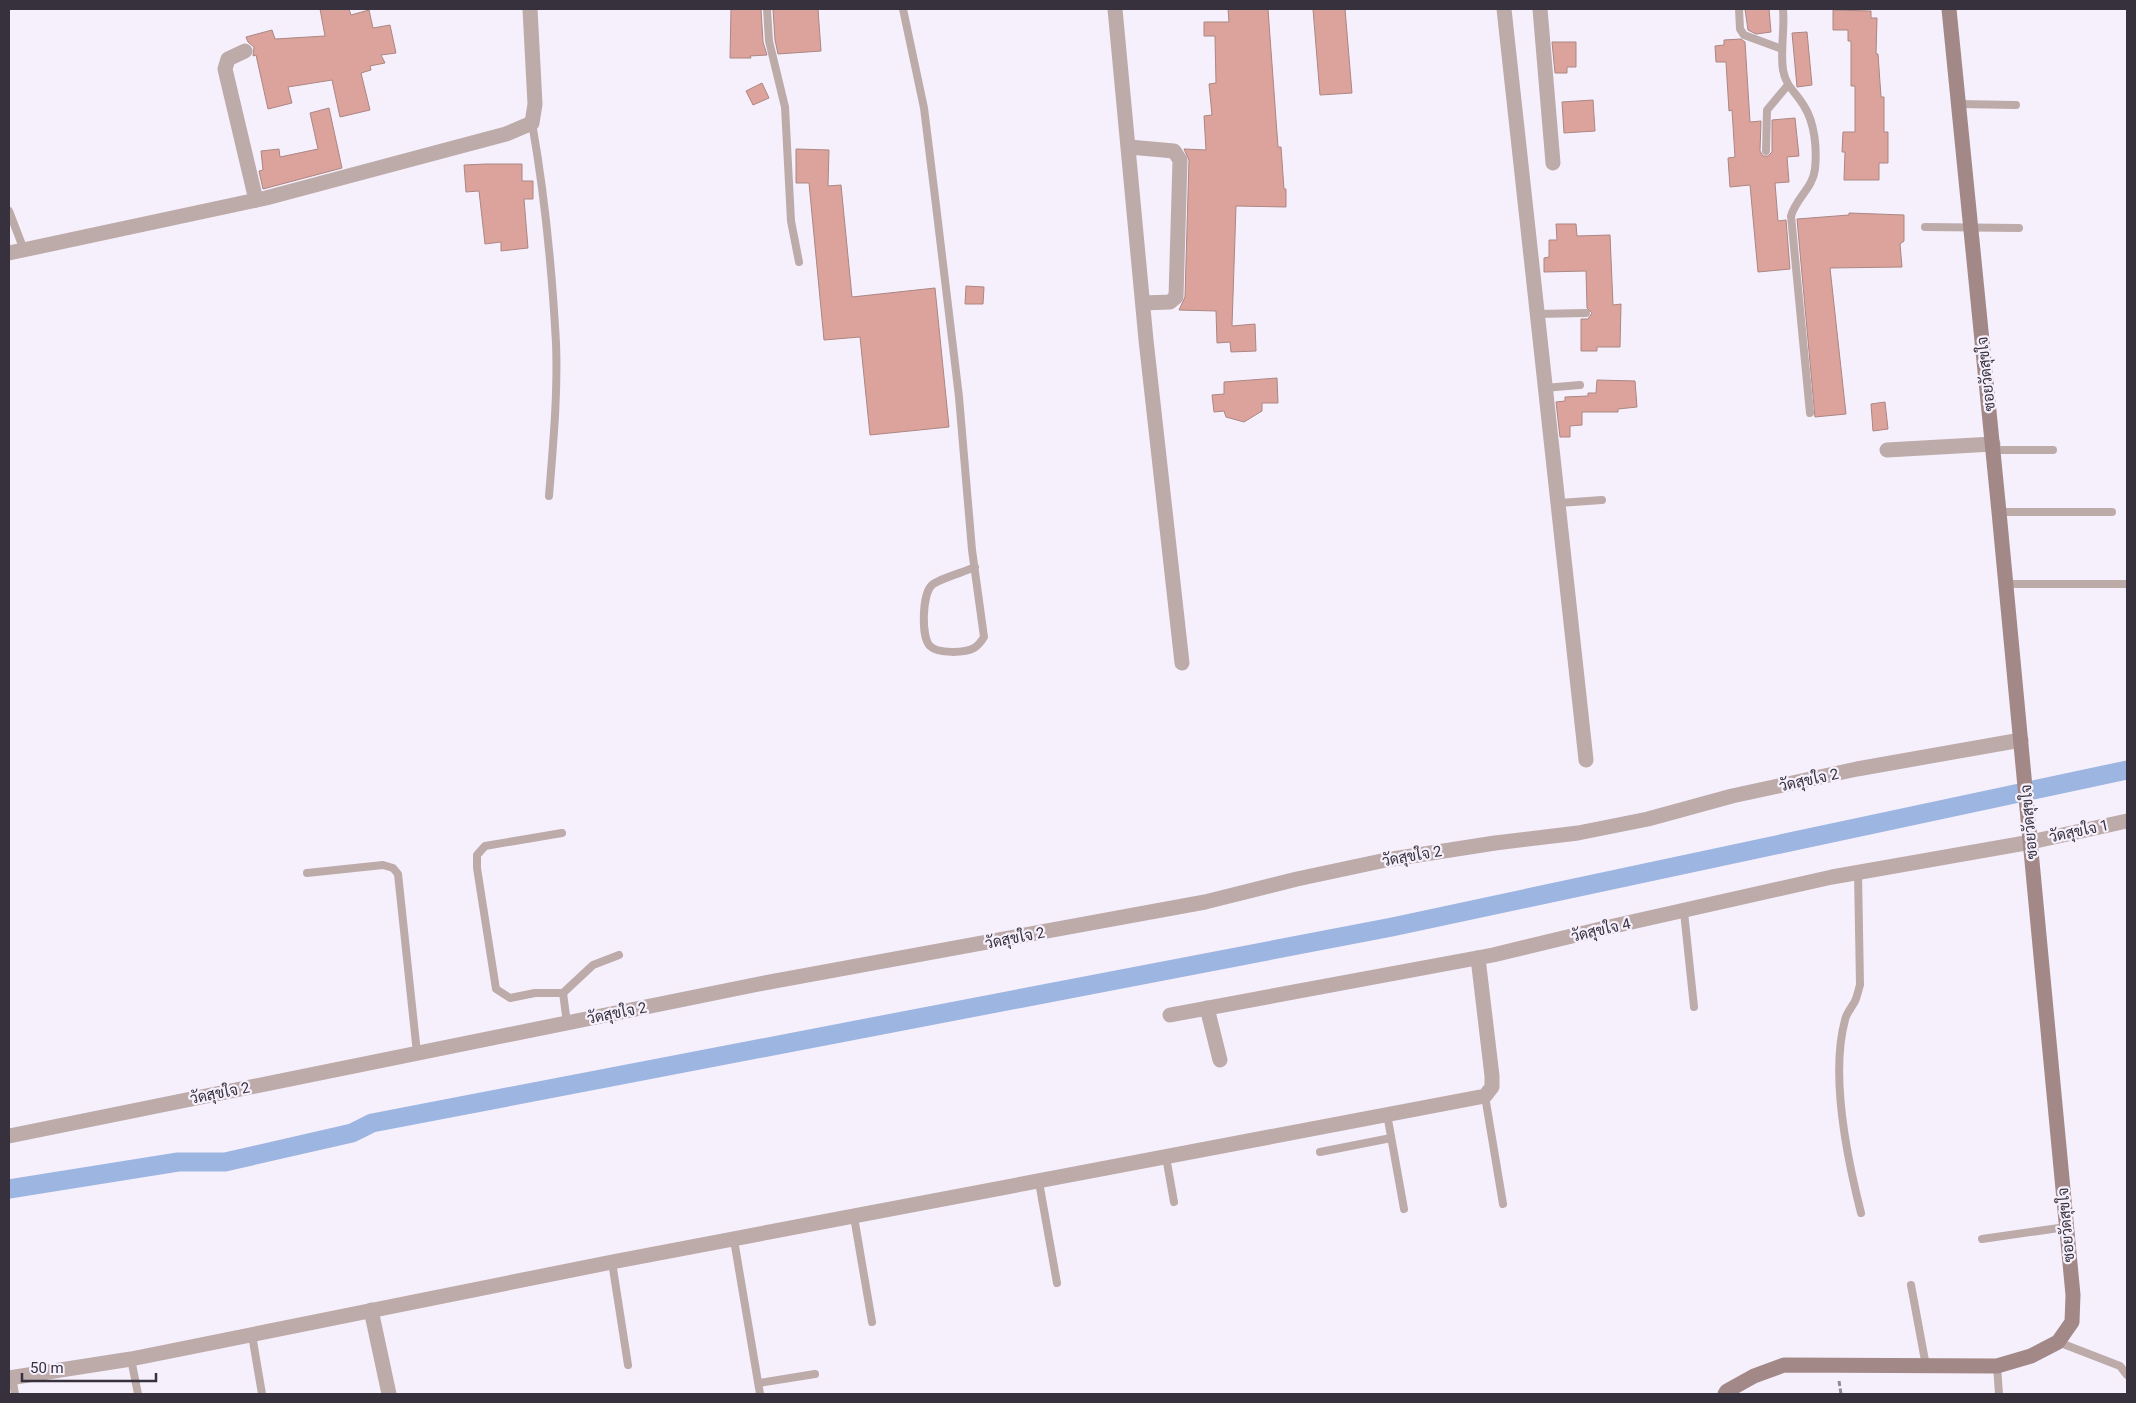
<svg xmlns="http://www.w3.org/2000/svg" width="2136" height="1403" viewBox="0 0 2136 1403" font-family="Roboto,Sarabun,sans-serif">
<rect width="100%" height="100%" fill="#f6f0fd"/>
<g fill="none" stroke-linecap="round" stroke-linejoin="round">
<polyline stroke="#9db5e1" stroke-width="19" points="9,1189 178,1162 225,1162 352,1133 372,1123 1392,927 2127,770"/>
</g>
<g fill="#dca39d" stroke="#ab8682">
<polygon points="320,9 349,9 351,15 369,10 373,28 390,25 396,53 381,55 385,63 370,66 371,70 361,73 370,110 340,117 332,80 288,87 292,103 268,109 256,55 253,56 254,47 248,42 246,37 272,30 275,39 325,36"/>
<polygon points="731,9 761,9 763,42 767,55 750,56 751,58 730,58"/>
<polygon points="773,9 818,9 821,51 778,54 775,40"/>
<polygon points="1228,9 1268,9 1278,147 1281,147 1284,189 1286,189 1286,207 1236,206 1232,326 1255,324 1256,351 1231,352 1230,342 1217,343 1216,311 1179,310 1185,297 1189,160 1184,149 1206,150 1204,116 1212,115 1209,84 1216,83 1215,36 1204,36 1204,22 1229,22"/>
<polygon points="1313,9 1345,9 1352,93 1320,95"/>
<polygon points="1745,9 1769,9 1771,32 1756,34 1748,30"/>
<polygon points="1833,10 1871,11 1871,18 1877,18 1876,54 1878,54 1881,97 1884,97 1884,132 1888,132 1888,163 1879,163 1879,180 1844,180 1845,152 1842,152 1843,132 1855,132 1855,86 1851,86 1851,41 1848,41 1848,30 1833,30"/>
<polygon points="1807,32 1812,85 1797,87 1792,33"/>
<polygon points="1741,39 1745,42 1750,122 1761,121 1760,151 1763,156 1768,156 1772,152 1772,120 1795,118 1799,156 1787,157 1789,182 1775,183 1778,221 1786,220 1790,269 1758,272 1750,185 1730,187 1728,158 1735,157 1732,110 1729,111 1726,62 1716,62 1715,46 1724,45 1724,40"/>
<polygon points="1552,42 1576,42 1576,67 1567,67 1567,73 1555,73"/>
<polygon points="762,83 769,98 753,105 746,91"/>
<polygon points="1593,100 1595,131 1564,133 1562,102"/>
<polygon points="329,108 342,168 263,189 259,171 263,170 261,151 279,149 280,157 318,149 310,113"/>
<polygon points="796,149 829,150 828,186 841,185 852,297 935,288 949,427 870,435 860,337 824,340 809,183 796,183"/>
<polygon points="486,164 522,164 522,181 533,181 533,199 524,199 528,248 501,251 501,242 485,244 479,191 466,192 464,165"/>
<polygon points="1849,213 1904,215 1904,241 1900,244 1902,267 1830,268 1846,414 1815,417 1797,219 1849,215"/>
<polygon points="1556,224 1576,224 1577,236 1610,235 1613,305 1621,304 1620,347 1597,347 1597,351 1581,351 1581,319 1588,319 1592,313 1587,308 1586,271 1544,272 1544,258 1549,257 1549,240 1557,240"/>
<polygon points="966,286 984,287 983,304 965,304"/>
<polygon points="1277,378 1278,403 1262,403 1262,411 1244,422 1226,417 1224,411 1214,412 1212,395 1224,394 1224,382"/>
<polygon points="1597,380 1635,381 1637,407 1618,409 1618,412 1582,412 1582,425 1570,426 1570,437 1560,437 1556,402 1565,401 1565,397 1588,396 1588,393 1596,393"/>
<polygon points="1885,402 1888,429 1873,431 1871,404"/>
</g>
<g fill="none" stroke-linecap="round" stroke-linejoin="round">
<polyline stroke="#908a97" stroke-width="3" stroke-dasharray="5 2.5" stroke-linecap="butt" points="1839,1381 1841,1394"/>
<g stroke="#bdabaa" stroke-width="8">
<polyline points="767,9 769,41 785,107 791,221 799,262"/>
<path d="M903,9L924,108L935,197L959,397L972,550L984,637C981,642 979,645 974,648C965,653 938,654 930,646C921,637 922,594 932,585C940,578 965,572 975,567"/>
<polyline points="1739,9 1740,29 1744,35 1782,49"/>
<path d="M1783,9C1785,29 1780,50 1783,70C1786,87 1796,92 1804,106C1815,123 1817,149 1815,169C1813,188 1796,198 1791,216L1810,413"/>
<polyline points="1958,104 2016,105"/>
<path d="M532,123C545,196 552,270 556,343C558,394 553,446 549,496"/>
<polyline points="1766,151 1767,110 1788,85"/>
<polyline points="9,211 24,250"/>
<polyline points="1925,227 2019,228"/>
<polyline points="1537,314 1586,313"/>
<polyline points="1544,388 1580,385"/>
<polyline points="1993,450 2053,450"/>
<polyline points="1559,503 1602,500"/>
<polyline points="1999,512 2112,512"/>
<polyline points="2006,584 2127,584"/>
<polyline points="562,833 485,846 477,855 477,868 496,989 510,998 535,993 563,993 567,1023"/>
<polyline points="307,873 383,865 393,868 398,874 417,1053"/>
<path d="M1858,873L1860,985C1858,991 1857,998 1854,1003C1851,1008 1846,1014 1845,1020C1830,1075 1847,1158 1861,1213"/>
<polyline points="1684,912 1694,1007"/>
<polyline points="563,993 593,965 619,955"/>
<polyline points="1485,1096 1503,1204"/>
<polyline points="1387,1114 1404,1209"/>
<polyline points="1320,1152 1391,1138"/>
<polyline points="1166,1157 1174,1202"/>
<polyline points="1039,1182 1057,1283"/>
<polyline points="854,1217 872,1322"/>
<polyline points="1982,1239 2066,1227"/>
<polyline points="734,1240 760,1394"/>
<polyline points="612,1262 628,1365"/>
<polyline points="1911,1285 1926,1366"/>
<polyline points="252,1335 262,1394"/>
<polyline points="2058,1342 2120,1366 2127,1375"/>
<polyline points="131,1359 138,1394"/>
<polyline points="1997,1366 1999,1394"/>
<polyline points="12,1377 15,1394"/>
<polyline points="759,1383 815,1374"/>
</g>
<g stroke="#bdabaa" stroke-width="15">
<polyline points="1115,9 1146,340 1182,663"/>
<polyline points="1504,9 1586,760"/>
<polyline points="1540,9 1553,163"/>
<polyline points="245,51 228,59 225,69 256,200"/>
<polyline points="1129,147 1174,151 1180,160 1176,297 1170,302 1143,303"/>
<polyline points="9,253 266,198 506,134 532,123 535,104 530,9"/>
<polyline points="1887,450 1993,444"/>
<polyline points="1207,1008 1220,1060"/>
<polyline points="1170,1015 1493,955 1605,928 1832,877 2031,842 2127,821"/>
<polyline points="9,1136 759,984 1205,902 1297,879 1386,860 1495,843 1578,833 1648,819 1732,796 1857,769 2021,740"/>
<polyline points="371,1310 389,1394"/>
<polyline points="9,1378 131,1359 612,1262 1485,1096 1492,1087 1492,1076 1478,958"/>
</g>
<polyline stroke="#a28987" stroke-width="15" points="1725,1394 1727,1391 1754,1376 1784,1365 1997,1366 2031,1356 2058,1342 2072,1322 2073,1295 1999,512 1949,9"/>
</g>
<g text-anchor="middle" stroke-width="4.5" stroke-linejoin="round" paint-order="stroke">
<g font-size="15" fill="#36313d" stroke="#f6f0fd">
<text transform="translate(1986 374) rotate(-96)" y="5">ซอยวัดสุขใจ</text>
<text transform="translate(1809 780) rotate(-12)" y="5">วัดสุขใจ 2</text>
<text transform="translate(2029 822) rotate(-95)" y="5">ซอยวัดสุขใจ</text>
<text transform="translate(2079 831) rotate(-12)" y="5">วัดสุขใจ 1</text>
<text transform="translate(1412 856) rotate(-10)" y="5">วัดสุขใจ 2</text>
<text transform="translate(1601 930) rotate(-13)" y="5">วัดสุขใจ 4</text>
<text transform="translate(1015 938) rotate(-11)" y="5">วัดสุขใจ 2</text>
<text transform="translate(617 1013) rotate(-11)" y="5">วัดสุขใจ 2</text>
<text transform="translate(220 1093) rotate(-11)" y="5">วัดสุขใจ 2</text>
<text transform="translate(2066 1225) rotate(-95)" y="5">ซอยวัดสุขใจ</text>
</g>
</g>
<rect width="2136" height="1403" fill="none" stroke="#36313d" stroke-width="20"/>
<path d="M22 1373v8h134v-8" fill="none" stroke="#36313d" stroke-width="2.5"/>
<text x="30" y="1373" font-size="15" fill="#36313d" stroke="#f6f0fd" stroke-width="4" paint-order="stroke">50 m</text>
</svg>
